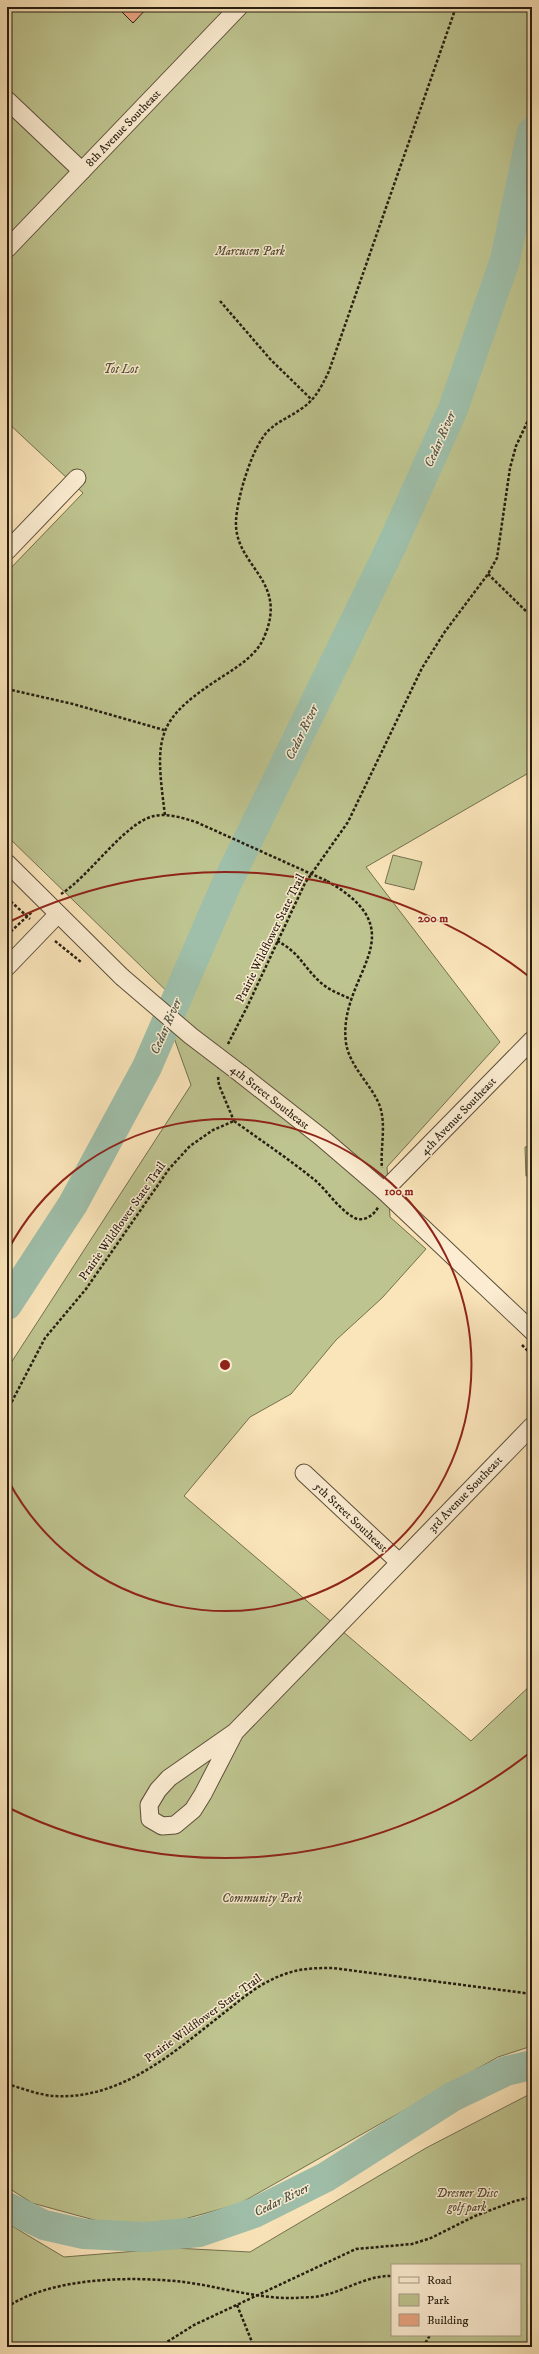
<svg xmlns="http://www.w3.org/2000/svg" width="539" height="2354" viewBox="0 0 539 2354" font-family="'IM FELL DW Pica',serif">
<rect width="100%" height="100%" fill="#fae4b9"/>
<filter id="stains"><feTurbulence type="fractalNoise" baseFrequency=".005" numOctaves="4"/><feColorMatrix values="0 0 0 0 .2 0 0 0 0 .09 0 0 0 0 .02 0 0 0 .5 -.17"/></filter>
<radialGradient id="worn" r=".72"><stop offset=".6" stop-color="#630" stop-opacity="0"/><stop offset="1" stop-color="#630" stop-opacity=".3"/></radialGradient>
<g fill="#bec48f" stroke="#727050" fill-rule="evenodd">
<polygon points="7,7 532,7 532,771 366,867 500,1042 387,1167 390,1217 426,1249 382,1298 336,1340 291,1394 250,1417 184,1496 471,1741 532,1684 532,2046 498,2057 239,2204 170,2223 105,2223 32,2203 7,2187 7,1369 191,1085 169,1024 181,1005 7,836 7,572 83,493 7,422"/>
<polygon points="393,855 422,862 414,890 385,883"/>
<polygon points="532,1146 532,1176 526,1176 525,1147"/>
<path d="M532,2093V2347H7V2223L64,2257L174,2248L250,2252L426,2148ZM392,2265H520V2335H392Z"/>
</g>
<g fill="none" stroke-linecap="round" stroke-linejoin="round">
<g stroke="#9fbfaa" stroke-width="30">
<polyline points="7,1305 73,1204 147,1067 226,885 391,547 453,409 505,260 532,132"/>
<polyline points="7,2207 44,2225 84,2234 145,2237 199,2232 254,2213 326,2177 452,2097 506,2071 532,2065"/>
</g>
</g>
<polygon fill="#eaa581" stroke="#261d11" points="117,7 148,7 133,23"/>
<g fill="none" stroke-linecap="round" stroke-linejoin="round">
<defs>
<g id="minor">
<polyline points="7,100 82,171"/>
<polyline points="7,249 239,7"/>
<polyline points="7,551 77,478"/>
<polyline points="7,863 122,977"/>
<polyline points="7,967 58,914"/>
<polyline points="241,1074 321,1137 384,1191 532,1331"/>
<polyline points="384,1191 532,1040"/>
<polyline points="304,1473 399,1562"/>
<polyline points="235,1732 203,1794 193,1810 175,1825 162,1826 150,1819 149,1805 158,1790 169,1778 235,1732 532,1426"/>
</g>
</defs>
<use href="#minor" stroke="#5b4f3b" stroke-width="19"/>
<g stroke="#261d11" stroke-width="2.5" stroke-dasharray="3 2" stroke-linecap="butt">
<polyline points="220,301 271,360 312,400"/>
<polyline points="488,574 532,617"/>
<polyline points="7,689 73,704 164,730"/>
<path d="M165,815C154,732 156,719 228,673C242,664 259,652 265,635C288,579 234,566 236,521C237,498 252,447 268,431C278,421 290,417 301,409C315,400 322,386 329,371L456,7"/>
<path d="M327,881C421,934 337,974 346,1043C350,1067 370,1083 379,1104C387,1124 380,1147 382,1168"/>
<path d="M61,894C90,876 124,823 154,816C168,813 183,818 196,822"/>
<polyline points="7,898 30,919"/>
<polyline points="7,935 33,911"/>
<polyline points="55,941 81,962"/>
<path d="M277,941C299,952 303,966 319,981C328,990 340,994 351,999"/>
<polyline points="228,1044 247,1007 305,883 348,822 422,668 444,633 488,574 497,558 510,468 516,446 532,412"/>
<polyline points="218,1077 219,1085 234,1121"/>
<path d="M234,1121C262,1141 290,1160 316,1181C328,1192 339,1209 353,1217C362,1223 374,1216 378,1207"/>
<polyline points="522,1345 532,1355"/>
<polyline points="7,1411 45,1338 86,1289 169,1169 190,1146 213,1130 234,1121"/>
<path d="M7,2084C21,2088 39,2095 54,2096C124,2100 177,2049 229,2009C246,1995 264,1981 285,1974C301,1968 317,1968 333,1968L532,1994"/>
<polyline points="237,2305 254,2347"/>
<path d="M7,2307C52,2277 132,2276 184,2282C222,2287 257,2299 295,2298C303,2297 312,2298 320,2296C344,2292 366,2275 392,2276"/>
<polyline points="159,2347 194,2325 356,2249 412,2244 431,2238 475,2216 515,2201 532,2197"/>
<polyline points="423,2347 430,2335"/>
</g>
<use href="#minor" stroke="#fcedd2" stroke-width="17"/>
<defs>
<polyline id="minor-bridge" points="122,977 191,1036 241,1074"/>
</defs>
<use href="#minor-bridge" stroke="#5b4f3b" stroke-width="19" stroke-linecap="butt"/>
<polyline stroke="#261d11" stroke-width="2.5" stroke-dasharray="3 2" stroke-linecap="butt" points="196,822 327,881"/>
<use href="#minor-bridge" stroke="#fcedd2" stroke-width="17"/>
</g>
<g fill="none" stroke="#8f2418" stroke-width="2">
<path d="M8 1250A246 246 0 1 1 8 1480"/>
<path d="M532 1751A493 493 0 0 1 9 1808M9 922A493 493 0 0 1 532 979"/>
</g>
<g text-anchor="middle" stroke-width="3" stroke-linejoin="round" paint-order="stroke">
<g font-size="12" fill="#261d11" stroke="#fcedd2">
<text transform="translate(123 128) rotate(-46)" y="4">8th Avenue Southeast</text>
<text transform="translate(270 938) rotate(-64)" y="4">Prairie Wildflower State Trail</text>
<text transform="translate(270 1097) rotate(38)" y="4">4th Street Southeast</text>
<text transform="translate(458 1116) rotate(-46)" y="4">4th Avenue Southeast</text>
<text transform="translate(122 1221) rotate(-55)" y="4">Prairie Wildflower State Trail</text>
<text transform="translate(465 1494) rotate(-46)" y="4">3rd Avenue Southeast</text>
<text transform="translate(351 1517) rotate(43)" y="4">5th Street Southeast</text>
<text transform="translate(203 2018) rotate(-36)" y="4">Prairie Wildflower State Trail</text>
</g>
<g font-size="12" font-style="italic" fill="#544f37" stroke="#fcedd2">
<text x="250" y="255">Marcusen Park</text>
<text x="121" y="373">Tot Lot</text>
<text x="262" y="1902">Community Park</text>
<text x="467" y="2197">Dresner Disc<tspan x="467" dy="14">golf park</tspan></text>
</g>
<g font-size="13" font-style="italic" fill="#505647" stroke="#fcedd2">
<text transform="translate(439 439) rotate(-66)" y="5">Cedar River</text>
<text transform="translate(301 732) rotate(-64)" y="5">Cedar River</text>
<text transform="translate(165 1026) rotate(-66)" y="5">Cedar River</text>
<text transform="translate(281 2199) rotate(-26)" y="5">Cedar River</text>
</g>
</g>
<circle cx="225" cy="1365" r="6" fill="#8f2418" stroke="#fcedd2" stroke-width="2"/>
<g font-size="12" text-anchor="middle" font-weight="bold" fill="#8f2418" stroke="#fcedd2" stroke-width="3" stroke-linejoin="round" paint-order="stroke">
<text x="433" y="922">200 m</text>
<text x="399" y="1195">100 m</text>
</g>
<rect width="539" height="2354" fill="none" stroke="#fae4b9" stroke-width="24"/>
<rect x="8" y="8" width="523" height="2338" fill="none" stroke="#261d11" stroke-width="2"/>
<rect x="12" y="12" width="515" height="2330" fill="none" stroke="#261d11"/>
<rect x="391" y="2264" width="130" height="72" fill="#fcedd2" stroke="#a69a85"/>
<rect x="399" y="2277" width="20" height="6" fill="#fcedd2" stroke="#a69a85"/>
<text x="427" y="2284" font-size="12" fill="#261d11">Road</text>
<rect x="399" y="2294" width="20" height="12" fill="#bec48f" stroke="#a69a85"/>
<text x="427" y="2304" font-size="12" fill="#261d11">Park</text>
<rect x="399" y="2314" width="20" height="12" fill="#eaa581" stroke="#a69a85"/>
<text x="427" y="2324" font-size="12" fill="#261d11">Building</text>
<rect width="100%" height="100%" filter="url(#stains)"/>
<rect width="100%" height="100%" fill="url(#worn)"/>
</svg>
